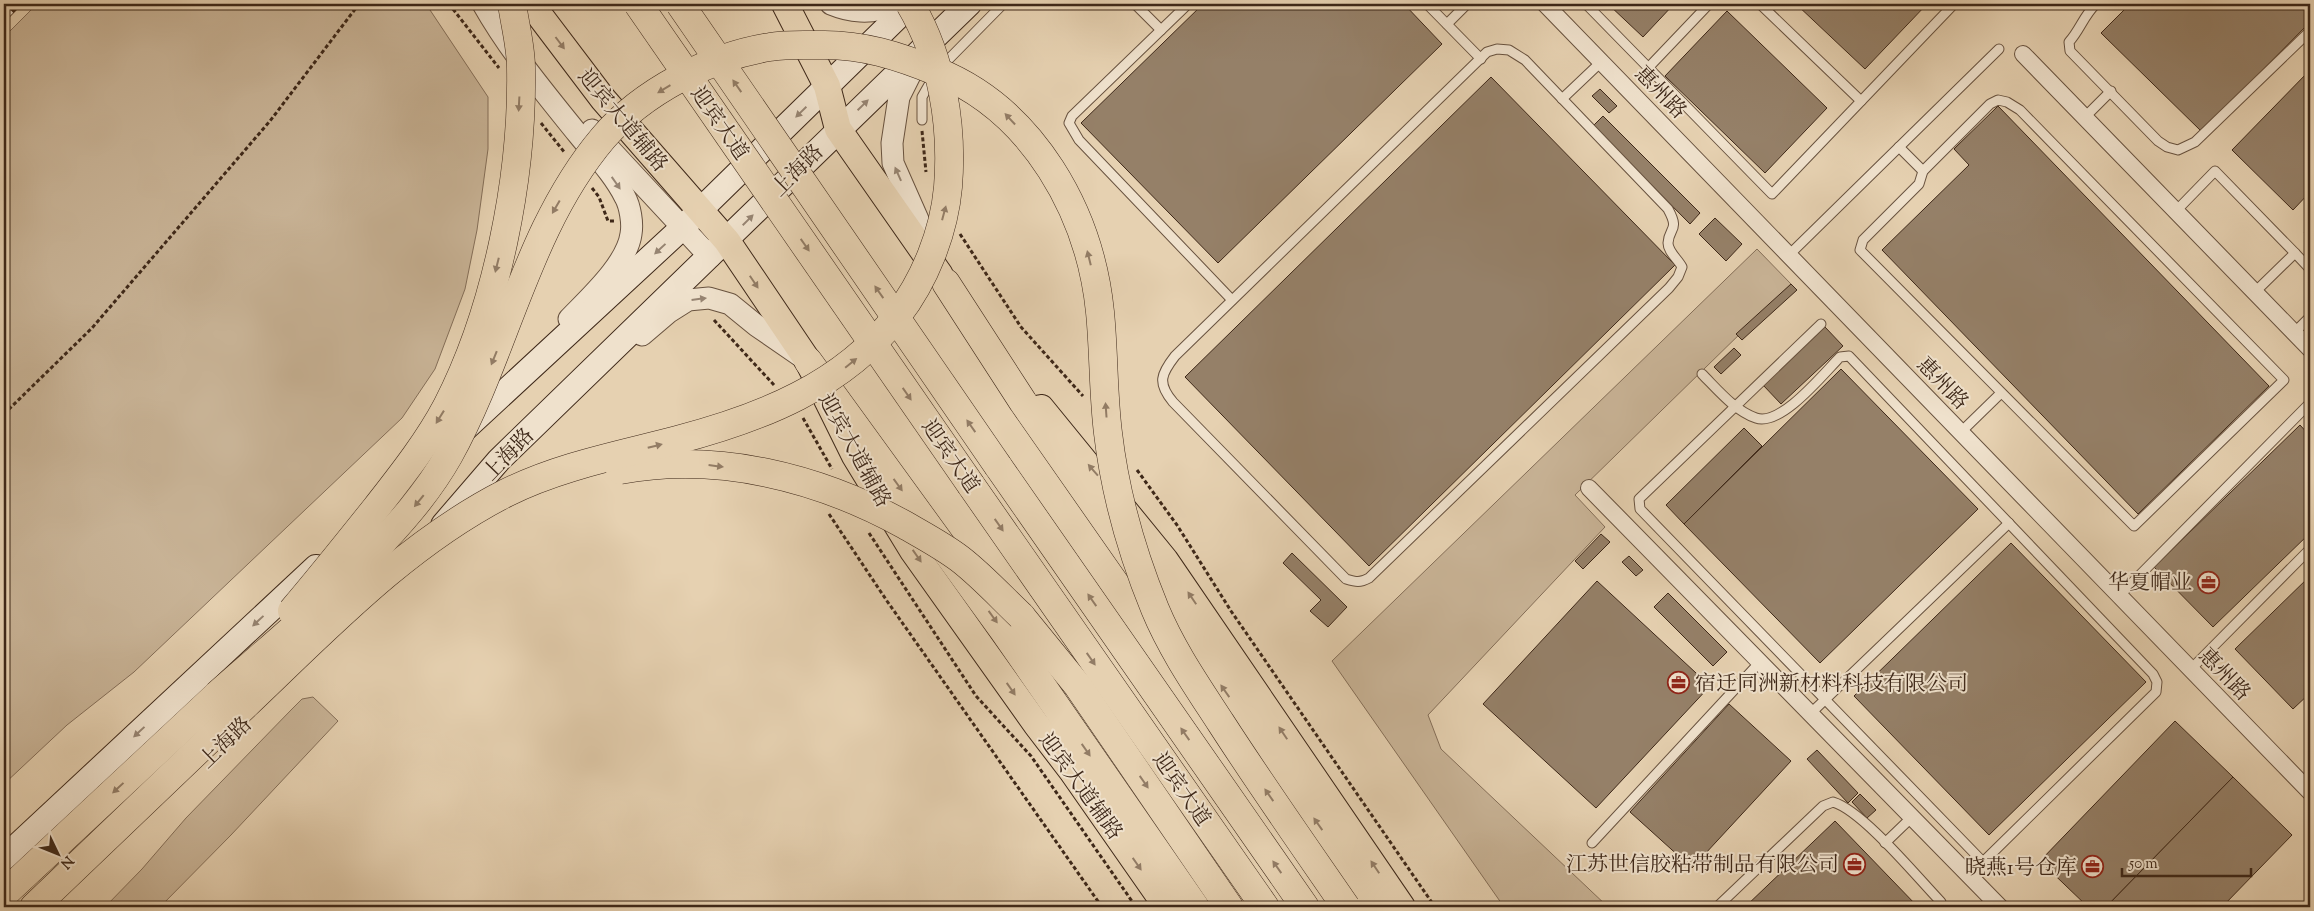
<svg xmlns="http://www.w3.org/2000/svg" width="2314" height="911" viewBox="0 0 2314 911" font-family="'Sorts Mill Goudy','Noto Serif SC',serif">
<rect width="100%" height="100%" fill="#e6d1b1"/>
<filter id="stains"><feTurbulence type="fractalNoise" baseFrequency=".004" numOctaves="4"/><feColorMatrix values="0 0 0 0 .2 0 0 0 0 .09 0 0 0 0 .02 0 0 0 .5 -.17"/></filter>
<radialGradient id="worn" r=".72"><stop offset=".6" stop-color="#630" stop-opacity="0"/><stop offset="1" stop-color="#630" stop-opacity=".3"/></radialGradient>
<g fill="#c9b497" stroke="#846e58">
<polygon points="37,4 426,4 488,97 488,149 477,230 465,289 435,369 402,418 134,672 67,725 4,784 4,37"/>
<polygon points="1757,249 1791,284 1575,495 1605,527 1428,715 1441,749 1608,907 1504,907 1332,661"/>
<polygon points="313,697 338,721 231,835 160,907 105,907 142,869 186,818 291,710 302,699"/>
</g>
<g fill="#958068" stroke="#3e2819">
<polygon points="1203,4 1404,4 1442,44 1218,263 1081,123"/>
<polygon points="1608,4 1674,4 1643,37"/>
<polygon points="1796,4 1927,4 1865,69"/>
<polygon points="2130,4 2310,4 2310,22 2202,132 2101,33"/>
<polygon points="1727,11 1827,108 1765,173 1665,76"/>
<polygon points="2310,70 2310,192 2293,210 2232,150"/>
<polygon points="1491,77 1675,265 1369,566 1185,377"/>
<polygon points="1600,89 1617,106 1609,113 1592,96"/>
<polygon points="1998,106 2269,386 2138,514 1882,250 1969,165 1954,149"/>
<polygon points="1603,116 1700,213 1690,224 1593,126"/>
<polygon points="1715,218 1742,244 1726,261 1699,234"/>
<polygon points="2310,226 2310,239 2304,233"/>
<polygon points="1791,284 1797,290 1742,340 1736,334"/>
<polygon points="1825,327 1843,346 1781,404 1763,385"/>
<polygon points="1734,348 1741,355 1721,374 1714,367"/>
<polygon points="1841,369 1978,509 1820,663 1684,524"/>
<polygon points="2300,425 2310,436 2310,533 2213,627 2154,567"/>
<polygon points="1744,428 1762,446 1684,524 1666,505"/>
<polygon points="1601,534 1610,542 1583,569 1575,561"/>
<polygon points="2011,543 2146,682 1989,835 1854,696"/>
<polygon points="1292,553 1347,607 1328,627 1310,611 1321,600 1283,563"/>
<polygon points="1629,556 1643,570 1636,576 1622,562"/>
<polygon points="2310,576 2310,693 2293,709 2235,649"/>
<polygon points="1597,581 1710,686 1596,808 1483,704"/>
<polygon points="1668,593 1727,652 1713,666 1654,607"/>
<polygon points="1729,704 1791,761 1692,868 1630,812"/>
<polygon points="2175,721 2233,777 2106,907 2088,907 2040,861"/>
<polygon points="1817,750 1858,793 1848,803 1807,759"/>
<polygon points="2233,777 2292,835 2222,907 2106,907"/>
<polygon points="1860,794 1876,810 1867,818 1852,802"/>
<polygon points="1835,821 1918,907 1745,907"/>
</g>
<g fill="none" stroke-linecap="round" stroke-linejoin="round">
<defs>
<g id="service">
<polyline points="1135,4 1161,30"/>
<polyline points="1188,4 1072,116 1069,123 1079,140 1232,300"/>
<polyline points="1427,4 1481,59"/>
<polyline points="1586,4 1772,194 1954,4"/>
<polyline points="1760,4 1861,101"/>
<path d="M2096,4C2084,15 2080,30 2069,42L2070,51L2158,141L2167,147L2178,150L2195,142L2310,31"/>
<polyline points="1447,24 1467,4"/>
<path d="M1497,49L1509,50L1525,60L1668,209C1680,231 1669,227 1668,243C1668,252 1678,259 1682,267L1678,277L1669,288L1369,578C1360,583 1356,582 1346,579L1173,402C1157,383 1161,374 1175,356L1487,52Z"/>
<polyline points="942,66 1003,4"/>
<polyline points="1648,68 1709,4"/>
<polyline points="1562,99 1601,62"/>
<polygon points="1998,100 2007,102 2020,110 2284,380 2134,526 1860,250 1863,240 1919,184 1923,171 1990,104"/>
<polyline points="2085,117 2111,91"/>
<polyline points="922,120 922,97 934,76"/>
<polyline points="1899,147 1923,171"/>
<polyline points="2176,211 2215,171 2295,253"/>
<polyline points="1789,255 1999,49"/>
<polyline points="2255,292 2295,253 2310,269"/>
<polyline points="2294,333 2310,317"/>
<path d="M1702,374C1717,389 1735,411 1756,418C1781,427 1824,373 1840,357L1849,356L2153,674L2157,682L2156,692L1983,862L1640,509L1639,499L1821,324"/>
<polyline points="1961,432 2001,393"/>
<polyline points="2120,595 2310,403"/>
<polyline points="2191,669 2310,549"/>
<polyline points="1810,714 2009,523"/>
<polyline points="1592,843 1760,662"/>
<polyline points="1885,843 1912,817"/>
<path d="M1717,907L1823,806L1833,802C1863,811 1917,877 1941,902L1935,907"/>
</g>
<g id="minor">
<polyline points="1545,4 2310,792"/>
<polyline points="2023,54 2310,349"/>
<polyline points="1589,488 2000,907"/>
</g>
<g id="tertiary">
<path d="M483,4C509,50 544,92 577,133C593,153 613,173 625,197C630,206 633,223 631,234C627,264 589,298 569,319"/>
<path d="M831,4C848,11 873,16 889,4"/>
<polyline points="925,59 911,73 899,97 892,143 893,163 931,249"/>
<polyline points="592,130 710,257"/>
<polyline points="642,335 669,312 688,300 709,298 730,304 757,326 802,357"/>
</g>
<g id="secondary">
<polyline points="401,488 682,228 911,4"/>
<polyline points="443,525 499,460 969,4"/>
<polyline points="4,858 316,567"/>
</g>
<g id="primary">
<polyline points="531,4 603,99 727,241 808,361 855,456 913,551 1036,724 1072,771 1167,907"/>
<polyline points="785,4 827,86 838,129 940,275"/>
<polyline points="1041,408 1165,560 1402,907"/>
</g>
<g id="trunk">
<polyline points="946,283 1023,402 1376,907"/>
<polyline points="808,361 1004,631 1195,907"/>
<polyline points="998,466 1305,907"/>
<polyline points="971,485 1265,907"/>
<polyline points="1021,616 1078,686 1229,907"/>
<polyline points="4,894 217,695"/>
<polyline points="34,907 238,712"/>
</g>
</defs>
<use href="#service" stroke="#68523f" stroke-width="11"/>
<use href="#minor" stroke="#68523f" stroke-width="18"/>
<use href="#tertiary" stroke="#68523f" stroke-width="23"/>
<use href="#secondary" stroke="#3e2819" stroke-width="26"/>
<use href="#primary" stroke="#3e2819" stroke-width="28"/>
<use href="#trunk" stroke="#3e2819" stroke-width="29"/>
<g stroke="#3e2819" stroke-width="3" stroke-dasharray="4 2.5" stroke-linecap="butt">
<polyline points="449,4 499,68"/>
<polyline points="541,123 565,153"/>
<polyline points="922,131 926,172"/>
<polyline points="592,188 599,197 608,221 614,221"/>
<polyline points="960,234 1021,327 1083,396"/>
<polyline points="714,320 774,385"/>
<polyline points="4,414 92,328 270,121 359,4"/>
<polyline points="803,418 832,469"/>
<polyline points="1137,470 1177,525 1231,611 1435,907"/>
<polyline points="829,514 887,601 1102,907"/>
<polyline points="869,533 976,696 1031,756 1136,907"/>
</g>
<use href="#service" stroke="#efe1cc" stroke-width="9"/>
<use href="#minor" stroke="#efe1cc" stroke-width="16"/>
<use href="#tertiary" stroke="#efe1cc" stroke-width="21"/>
<use href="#secondary" stroke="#efe1cc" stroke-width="24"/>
<use href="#primary" stroke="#e6d1b1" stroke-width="26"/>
<use href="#trunk" stroke="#e6d1b1" stroke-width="28"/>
<defs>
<polyline id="rail" points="4,19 19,4"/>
</defs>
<use href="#rail" stroke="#3e2819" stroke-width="5.5"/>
<use href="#rail" stroke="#efe1cc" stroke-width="4" stroke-dasharray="11" stroke-linecap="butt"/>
<defs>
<g id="trunk-bridge">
<polyline points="638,4 971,485"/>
<polyline points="680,4 998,466"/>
<path d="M620,470C718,452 818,477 905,525C924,536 943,546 960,559C982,576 1001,597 1021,616"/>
<path d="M292,611C321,577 348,543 376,508C401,476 428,442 447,406C497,309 523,176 521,68C521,47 515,25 512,4"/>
<path d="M217,695C268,650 320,607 367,558C398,526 427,494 449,455C506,352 526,229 603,138C642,92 711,56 770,47C786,44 804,45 820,45C862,44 899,56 938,72C1033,111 1090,212 1100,312C1104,352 1103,393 1108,433C1115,493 1132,553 1155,609C1172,650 1197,686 1221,723C1261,785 1304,846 1346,907"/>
<path d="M238,712C322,633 402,546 506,493C560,466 620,455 677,440C761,418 843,386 897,316C925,280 944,232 948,187C953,125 942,58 910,4"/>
</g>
</defs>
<use href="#trunk-bridge" stroke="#3e2819" stroke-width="29" stroke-linecap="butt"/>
<use href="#trunk-bridge" stroke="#e6d1b1" stroke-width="28"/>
</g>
<defs><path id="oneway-solid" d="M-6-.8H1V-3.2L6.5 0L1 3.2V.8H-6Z" transform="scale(1.25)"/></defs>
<g fill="#927c65">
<use href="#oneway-solid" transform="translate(560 43) rotate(53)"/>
<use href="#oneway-solid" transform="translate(737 86) rotate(-125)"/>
<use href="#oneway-solid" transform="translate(664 89) rotate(149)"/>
<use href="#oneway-solid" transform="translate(519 104) rotate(93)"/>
<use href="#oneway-solid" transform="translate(1010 119) rotate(-133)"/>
<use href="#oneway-solid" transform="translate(556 207) rotate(120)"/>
<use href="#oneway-solid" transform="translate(944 213) rotate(-75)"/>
<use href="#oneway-solid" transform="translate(805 245) rotate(55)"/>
<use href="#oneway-solid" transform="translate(1089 258) rotate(-104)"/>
<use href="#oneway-solid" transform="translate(497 265) rotate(104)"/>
<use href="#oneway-solid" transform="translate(754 282) rotate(56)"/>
<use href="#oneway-solid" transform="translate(879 292) rotate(-125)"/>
<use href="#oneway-solid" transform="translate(494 358) rotate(112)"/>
<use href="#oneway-solid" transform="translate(851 363) rotate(-39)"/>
<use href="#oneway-solid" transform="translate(907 394) rotate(55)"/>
<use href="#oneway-solid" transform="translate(1106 410) rotate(-94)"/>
<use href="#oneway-solid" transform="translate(440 417) rotate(122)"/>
<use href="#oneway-solid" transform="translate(971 426) rotate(-125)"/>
<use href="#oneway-solid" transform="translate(655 446) rotate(-14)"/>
<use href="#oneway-solid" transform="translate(716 466) rotate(7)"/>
<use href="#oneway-solid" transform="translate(1093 470) rotate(-131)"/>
<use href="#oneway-solid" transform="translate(898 485) rotate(54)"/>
<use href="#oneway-solid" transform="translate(419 501) rotate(129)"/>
<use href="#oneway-solid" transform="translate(999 525) rotate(55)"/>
<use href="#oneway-solid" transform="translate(917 556) rotate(55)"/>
<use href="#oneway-solid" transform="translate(1192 598) rotate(-124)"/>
<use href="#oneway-solid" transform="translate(1092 600) rotate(-125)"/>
<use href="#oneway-solid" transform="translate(993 617) rotate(54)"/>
<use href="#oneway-solid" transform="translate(1091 659) rotate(55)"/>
<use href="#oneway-solid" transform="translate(1011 689) rotate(55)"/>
<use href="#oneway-solid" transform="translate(1225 691) rotate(-125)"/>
<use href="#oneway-solid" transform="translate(1283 733) rotate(-124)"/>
<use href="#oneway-solid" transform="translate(1185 734) rotate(-125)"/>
<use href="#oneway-solid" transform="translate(1086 750) rotate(55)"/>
<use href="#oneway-solid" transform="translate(1144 782) rotate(55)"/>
<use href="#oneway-solid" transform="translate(118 788) rotate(137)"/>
<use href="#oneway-solid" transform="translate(1269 795) rotate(-125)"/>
<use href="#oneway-solid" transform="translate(1318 824) rotate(-125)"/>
<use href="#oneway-solid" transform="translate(1137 864) rotate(55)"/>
<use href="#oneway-solid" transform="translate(1277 867) rotate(-125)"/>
<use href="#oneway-solid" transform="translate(1375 867) rotate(-124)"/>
</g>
<g fill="#968472">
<use href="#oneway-solid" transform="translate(863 105) rotate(-44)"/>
<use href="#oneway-solid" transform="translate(801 112) rotate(136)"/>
<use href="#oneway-solid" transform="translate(898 174) rotate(-114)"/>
<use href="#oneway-solid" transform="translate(616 183) rotate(55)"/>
<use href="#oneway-solid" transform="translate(748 220) rotate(-45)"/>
<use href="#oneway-solid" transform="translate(660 249) rotate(137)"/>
<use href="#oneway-solid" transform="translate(699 299) rotate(-7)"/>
<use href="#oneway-solid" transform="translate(258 621) rotate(137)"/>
<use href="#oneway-solid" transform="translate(139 732) rotate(137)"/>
</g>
<defs>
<symbol id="office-ring" viewBox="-11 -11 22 22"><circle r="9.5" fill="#efe1cc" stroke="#8f2418" stroke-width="1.5"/><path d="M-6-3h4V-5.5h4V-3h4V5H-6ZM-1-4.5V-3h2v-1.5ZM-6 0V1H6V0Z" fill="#8f2418"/></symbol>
</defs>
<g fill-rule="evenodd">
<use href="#office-ring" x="2196" y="570" width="25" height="25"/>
<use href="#office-ring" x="1666" y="670" width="25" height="25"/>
<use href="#office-ring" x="1842" y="852" width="25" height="25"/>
<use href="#office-ring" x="2080" y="854" width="25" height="25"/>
</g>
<g text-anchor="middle" stroke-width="4" stroke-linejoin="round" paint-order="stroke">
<g font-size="21" fill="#3e2819" stroke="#efe1cc">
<text transform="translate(1661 92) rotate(46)" y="7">惠州路</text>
<text transform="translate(623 120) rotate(50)" y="7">迎宾大道辅路</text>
<text transform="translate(720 123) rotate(55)" y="7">迎宾大道</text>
<text transform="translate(797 170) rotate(-45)" y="7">上海路</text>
<text transform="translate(1943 383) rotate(46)" y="7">惠州路</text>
<text transform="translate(855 450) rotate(61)" y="7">迎宾大道辅路</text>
<text transform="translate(508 454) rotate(-46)" y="7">上海路</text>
<text transform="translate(951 456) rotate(55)" y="7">迎宾大道</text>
<text transform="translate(2225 674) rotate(46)" y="7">惠州路</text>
<text transform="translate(225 742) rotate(-44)" y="7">上海路</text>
<text transform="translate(1081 786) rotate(54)" y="7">迎宾大道辅路</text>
<text transform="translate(1182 789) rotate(55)" y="7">迎宾大道</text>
</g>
<g font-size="21" fill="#3e2819" stroke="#efe1cc" text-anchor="end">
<text x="2192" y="589">华夏帽业</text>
<text x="1695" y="690" text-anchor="start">宿迁同洲新材料科技有限公司</text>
<text x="1839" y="871">江苏世信胶粘带制品有限公司</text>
<text x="2077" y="874">晓燕1号仓库</text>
</g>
</g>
<rect width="2314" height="911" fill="none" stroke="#e6d1b1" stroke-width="20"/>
<rect x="5" y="5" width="2304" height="901" fill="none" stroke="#3e2819" stroke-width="2.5"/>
<rect x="10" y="10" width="2294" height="891" fill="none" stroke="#3e2819"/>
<g transform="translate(58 854) rotate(133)" stroke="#efe1cc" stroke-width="4" paint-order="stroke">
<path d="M0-4L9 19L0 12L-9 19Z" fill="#3e2819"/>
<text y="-8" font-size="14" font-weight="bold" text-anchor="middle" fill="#3e2819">N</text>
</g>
<path d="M2122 868v8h129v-8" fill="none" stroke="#3e2819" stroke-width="2.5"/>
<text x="2129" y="868" font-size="15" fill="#3e2819" stroke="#efe1cc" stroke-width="4" paint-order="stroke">50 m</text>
<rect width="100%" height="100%" filter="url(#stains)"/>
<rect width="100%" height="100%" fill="url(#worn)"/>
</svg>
